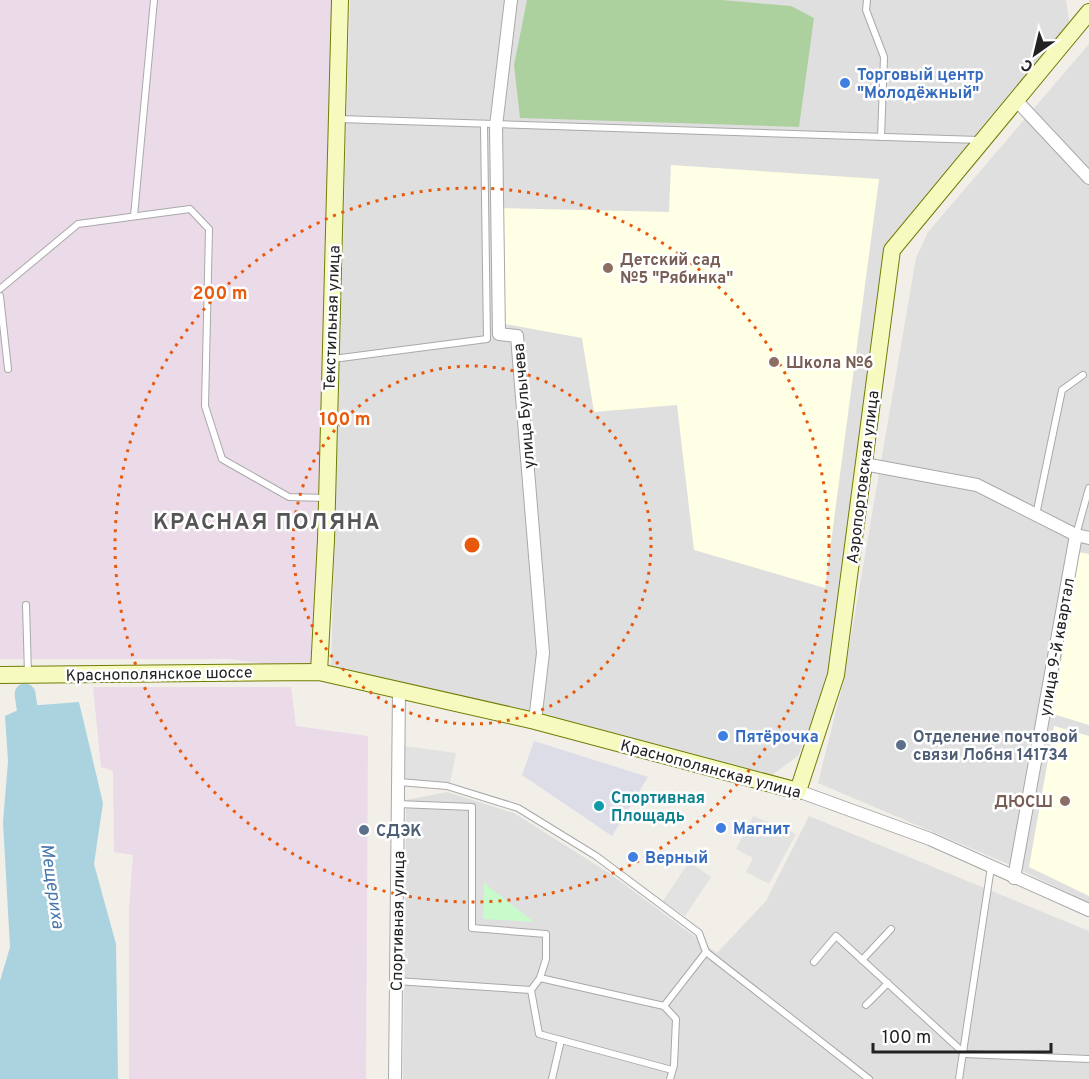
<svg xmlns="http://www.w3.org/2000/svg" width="1089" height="1079" viewBox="0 0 1089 1079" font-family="Overpass,sans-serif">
<rect width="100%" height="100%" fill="#f2efe9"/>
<g fill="#e0dfdf">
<polygon points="350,0 1066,0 1070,27 898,249 829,680 798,756 768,778 331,665"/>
<polygon points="1089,44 1089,903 1008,864 818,783 843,683 916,258 928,232"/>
<polygon points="447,792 514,813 609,873 717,953 766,901 809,816 1089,931 1089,1079 403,1079 406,800"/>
</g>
<g fill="#ebdbe8">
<polygon points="0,0 337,0 325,239 318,653 313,665 301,669 230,659 0,659"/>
<polygon points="93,687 291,687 296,726 368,736 366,1079 129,1079 129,907 133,855 114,852 113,771 101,767"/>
</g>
<g fill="#ffffe5">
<polygon points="671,165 879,179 825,588 694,550 677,405 594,412 582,338 505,324 500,208 669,212"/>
<polygon points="1078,552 1089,554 1089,725 1053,714"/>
<polygon points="1054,726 1089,736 1089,896 1029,867"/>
</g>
<polygon fill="#add19e" points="527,0 722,0 791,6 814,18 799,127 520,118 514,65"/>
<polygon fill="#c8facc" points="484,883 534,922 483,919"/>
<g fill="#e2e2e2">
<polygon points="404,746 456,753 450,783 404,779"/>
<polygon points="753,816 796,834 769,884 746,872 753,858 736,849"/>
<polygon points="689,862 711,877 685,916 663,901"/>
</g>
<polygon fill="#dddde8" points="534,741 648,777 612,836 522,775"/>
<polygon fill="#aad3df" points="79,702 103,803 94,864 116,944 118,1079 0,1079 0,981 10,947 3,822 8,761 5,716 27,706"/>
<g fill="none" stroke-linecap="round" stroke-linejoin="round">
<polyline stroke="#aad3df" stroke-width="21" points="25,694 31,734"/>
<defs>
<g id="lane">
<polyline points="867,0 866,10 884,57 881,137"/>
<polyline points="339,119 979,140"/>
<polyline points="134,216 154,0"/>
<polyline points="0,289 78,224 190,209 209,229 205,406 222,459 289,497 326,498"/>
<polyline points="0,296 8,369"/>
<polyline points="333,359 487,339 484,126"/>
<polyline points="1036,515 1062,390 1083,375"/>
<polyline points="1076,535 1089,488"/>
<polyline points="26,605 28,674"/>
<polyline points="399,782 447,786 518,808 596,856 699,933 706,952 869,1079"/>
<polyline points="398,804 472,807 472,928 546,934 546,959 540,978"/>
<polyline points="862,960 891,929"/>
<polyline points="814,962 836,936 965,1054 1089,1059"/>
<polyline points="396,981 531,990"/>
<polyline points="866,1005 888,983"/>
<polyline points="664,1006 676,1019 674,1065 670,1079"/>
<polyline points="672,1070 539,1034 531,990 540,978 664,1006 706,952"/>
<polyline points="552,1079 561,1040"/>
<polyline points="959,1079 991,867"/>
</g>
<g id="street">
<polyline points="511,0 496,126 499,334 517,336 543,653 535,721"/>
<polyline points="1016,100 1089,178"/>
<polyline points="864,464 977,485 1076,535"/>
<polyline points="798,791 930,839 1089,910"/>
<polyline points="1014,878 1076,535 1089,538"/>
<polyline points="395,1079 399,692"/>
</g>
<g id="secondary">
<polyline points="319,672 326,540 340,0"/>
<polyline points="0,675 319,672 535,721 798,791 836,675 892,250 1089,12"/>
</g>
</defs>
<use href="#lane" stroke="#a9a9a9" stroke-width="8"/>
<use href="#street" stroke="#a9a9a9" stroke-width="14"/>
<use href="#secondary" stroke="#707d05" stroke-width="18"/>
<use href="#lane" stroke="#fff" stroke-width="6"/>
<use href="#street" stroke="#fff" stroke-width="12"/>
<use href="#secondary" stroke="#f7fabf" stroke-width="16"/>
</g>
<g fill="none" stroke="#e8590c" stroke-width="3" stroke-dasharray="3 6">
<circle cx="472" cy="545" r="179"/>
<circle cx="472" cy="545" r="357"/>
</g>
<g fill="#3f7fe0" stroke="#fff" stroke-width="2">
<circle cx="845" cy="83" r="6"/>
<circle cx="723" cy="736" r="6"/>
<circle cx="721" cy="828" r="6"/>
<circle cx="633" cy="857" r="6"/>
</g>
<g fill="#8d6e63" stroke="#fff" stroke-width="2">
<circle cx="608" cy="268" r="6"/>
<circle cx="774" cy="362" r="6"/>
<circle cx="1065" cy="801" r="6"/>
</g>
<g fill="#5c6f8a" stroke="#fff" stroke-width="2">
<circle cx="901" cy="745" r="6"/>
<circle cx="364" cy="830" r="6"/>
</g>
<circle fill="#0f9aa8" stroke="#fff" stroke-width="2" cx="599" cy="806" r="6"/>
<g text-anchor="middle" stroke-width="5" stroke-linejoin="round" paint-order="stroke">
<g font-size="16" font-weight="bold" fill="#366cbe" stroke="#fff" text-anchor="start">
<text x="857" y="80">Торговый центр<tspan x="857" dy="18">"Молодёжный"</tspan></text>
<text x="735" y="742">Пятёрочка</text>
<text x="733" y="834">Магнит</text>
<text x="645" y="863">Верный</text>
</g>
<g font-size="16" font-weight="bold" fill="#785e54" stroke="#fff" text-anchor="start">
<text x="620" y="265">Детский сад<tspan x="620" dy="18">№5 "Рябинка"</tspan></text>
<text x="786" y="368">Школа №6</text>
<text x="1053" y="807" text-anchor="end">ДЮСШ</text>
</g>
<g font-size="16" fill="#222" stroke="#fff">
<text transform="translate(331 318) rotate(-88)" y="6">Текстильная улица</text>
<text transform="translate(523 406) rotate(-95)" y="6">улица Булычева</text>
<text transform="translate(862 477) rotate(-83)" y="6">Аэропортовская улица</text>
<text transform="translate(1056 647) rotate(-80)" y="6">улица 9-й квартал</text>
<text transform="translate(159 673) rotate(-1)" y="6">Краснополянское шоссе</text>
<text transform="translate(711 768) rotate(15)" y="6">Краснополянская улица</text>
<text transform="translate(397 921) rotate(-89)" y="6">Спортивная улица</text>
</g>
<g font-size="16" font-weight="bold" fill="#4e5e75" stroke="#fff" text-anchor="start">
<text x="913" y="742">Отделение почтовой<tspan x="913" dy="18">связи Лобня 141734</tspan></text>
<text x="376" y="836">СДЭК</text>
</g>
<g font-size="16" font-weight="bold" fill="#0d838f" stroke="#fff" text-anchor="start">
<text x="611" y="803">Спортивная<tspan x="611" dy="18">Площадь</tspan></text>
</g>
<g font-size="18" font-style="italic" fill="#4a7aab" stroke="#fff">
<text transform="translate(53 886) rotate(82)" y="6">Мещериха</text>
</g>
<g font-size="22" font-weight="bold" letter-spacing="1.5" fill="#555" stroke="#fff">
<text x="267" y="529">КРАСНАЯ ПОЛЯНА</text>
</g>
</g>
<circle cx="472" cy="545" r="9" fill="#e8590c" stroke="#fff" stroke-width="3"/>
<g font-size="18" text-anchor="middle" font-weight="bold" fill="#e8590c" stroke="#fff" stroke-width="5" stroke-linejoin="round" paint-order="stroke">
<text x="220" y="299">200 m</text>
<text x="345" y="425">100 m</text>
</g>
<g transform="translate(1035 54) rotate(214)" stroke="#ffffff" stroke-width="4.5" paint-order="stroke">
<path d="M0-4.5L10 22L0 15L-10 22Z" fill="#222222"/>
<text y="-9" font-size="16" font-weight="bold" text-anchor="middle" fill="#222222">С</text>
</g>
<path d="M873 1043v9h178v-9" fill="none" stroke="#222222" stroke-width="3"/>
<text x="882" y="1043" font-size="18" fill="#222222" stroke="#ffffff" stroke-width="4.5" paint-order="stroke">100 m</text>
</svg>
